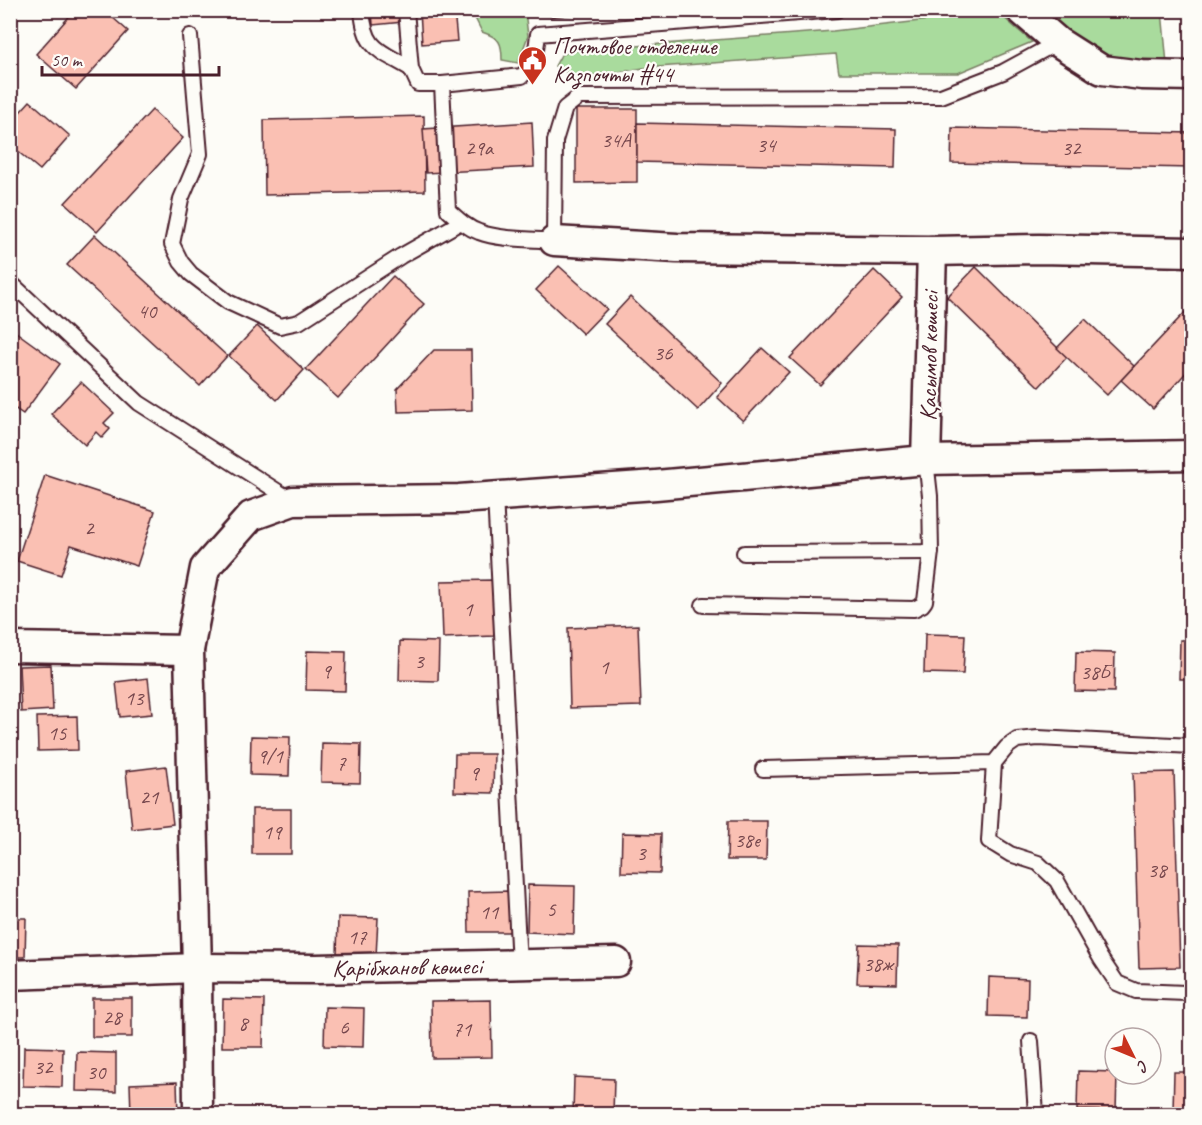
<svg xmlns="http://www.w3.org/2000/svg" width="1202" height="1125" viewBox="0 0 1202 1125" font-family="Caveat,sans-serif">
<rect width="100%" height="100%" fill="#fdfcf7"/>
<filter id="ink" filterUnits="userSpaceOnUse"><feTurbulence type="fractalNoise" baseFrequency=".0167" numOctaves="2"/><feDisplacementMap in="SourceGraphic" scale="12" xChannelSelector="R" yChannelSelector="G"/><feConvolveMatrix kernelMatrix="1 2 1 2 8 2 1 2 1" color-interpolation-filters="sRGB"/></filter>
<g filter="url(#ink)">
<g fill="#a9db9d" stroke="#7a7d64" stroke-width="1.5">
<path d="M474,11H525L528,36L518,63L502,60C502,42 500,38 482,32L475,18Z"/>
<polygon points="1039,11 1162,11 1167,64 1103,59"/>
<polygon points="990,13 1002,16 1032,42 958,73 839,73 836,54 644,68 576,78 555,66 561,55 570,51 833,31"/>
</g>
<g fill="#fac0b3" stroke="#4a1f2b" stroke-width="1.5">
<polygon points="75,10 104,10 128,31 76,89 36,54"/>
<polygon points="372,10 402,10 403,22 373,25"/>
<polygon points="420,10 454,10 457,41 422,44"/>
<polygon points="550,10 610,10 551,17"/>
<polygon points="30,101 70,136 40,170 10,145 10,123"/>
<polygon points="576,109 637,109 637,182 576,183"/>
<polygon points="152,110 183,138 97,232 65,203"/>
<polygon points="424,116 425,191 265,195 264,120"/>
<polygon points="532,122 534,167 426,173 423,129"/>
<polygon points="637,123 896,129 895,168 637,162"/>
<polygon points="952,128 1192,133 1192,168 951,163"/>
<polygon points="95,235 227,356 200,386 67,265"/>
<polygon points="559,266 607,309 583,334 536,290"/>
<polygon points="976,267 1067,357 1039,387 947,297"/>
<polygon points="874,270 902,297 820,385 790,358"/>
<polygon points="393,276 424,304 338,398 306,369"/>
<polygon points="630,297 722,383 698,410 605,324"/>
<polygon points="1192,305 1192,366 1153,409 1121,380"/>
<polygon points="1085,319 1134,366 1107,395 1057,348"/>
<polygon points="257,326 304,370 277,400 229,356"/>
<polygon points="16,332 60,364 23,414 10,405 10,340"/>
<polygon points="762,348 789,372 743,421 717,397"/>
<polygon points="434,350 471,350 472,410 398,412 397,389"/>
<polygon points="81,382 114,413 104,423 110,429 102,438 96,432 85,445 51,414"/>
<polygon points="45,475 155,511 137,566 71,545 61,575 17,561"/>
<polygon points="493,580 494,636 443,638 441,581"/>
<polygon points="638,625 641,706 570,708 568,628"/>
<polygon points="925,634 965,635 963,674 924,673"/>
<polygon points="1180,640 1192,640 1192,679 1179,679"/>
<polygon points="400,641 439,642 438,681 399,680"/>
<polygon points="307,651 346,652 345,691 306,690"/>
<polygon points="1076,652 1115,653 1114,692 1075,691"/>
<polygon points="51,665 53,710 21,712 19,666"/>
<polygon points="12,666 13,723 10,723 10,667"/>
<polygon points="148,678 152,714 120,717 116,682"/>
<polygon points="77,716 78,750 38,751 37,717"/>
<polygon points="251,736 290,737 289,776 250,775"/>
<polygon points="322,743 361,744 360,783 321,782"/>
<polygon points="455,754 494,754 493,793 454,792"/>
<polygon points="166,766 173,824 132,829 126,771"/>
<polygon points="1174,772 1180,967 1139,968 1133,773"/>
<rect x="252" y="809" width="39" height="45"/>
<polygon points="728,821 767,821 766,860 727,860"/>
<polygon points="622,833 661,834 660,873 621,872"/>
<polygon points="528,885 575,886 574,934 527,932"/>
<polygon points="509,891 510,932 469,932 468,892"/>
<polygon points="338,917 378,918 376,956 337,955"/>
<polygon points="10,918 26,918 25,957 10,957"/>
<polygon points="859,944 898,945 897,984 857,983"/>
<polygon points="989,977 1028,979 1027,1017 988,1016"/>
<rect x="92" y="998" width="40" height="39"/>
<polygon points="223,999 264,1000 263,1047 222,1047"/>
<polygon points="491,1000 492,1057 432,1058 431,1001"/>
<polygon points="325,1007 364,1008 363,1047 324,1046"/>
<polygon points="24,1047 63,1048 62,1087 23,1086"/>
<polygon points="77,1052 116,1053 116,1092 76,1091"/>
<polygon points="1078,1071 1115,1072 1115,1074 1117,1074 1116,1111 1077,1110"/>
<polygon points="1174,1072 1192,1072 1192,1111 1173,1111"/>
<polygon points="574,1077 614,1079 613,1114 573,1114"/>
<polygon points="177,1082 178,1114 131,1114 130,1084"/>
</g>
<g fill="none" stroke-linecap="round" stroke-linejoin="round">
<defs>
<g id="lane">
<path d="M362,10C365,51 380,50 411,69"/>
<path d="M406,10L411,69L418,84H442L522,76C535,63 536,52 538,34L837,10"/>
<polyline points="190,36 200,154 181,199 172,244 181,262 191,274 228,302 280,326 299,322 401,256 461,222"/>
<path d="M442,84L448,210C458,219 467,228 479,232C500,240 532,239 554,241L555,141L565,108L579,97L941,96L1003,72L1058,42"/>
<polyline points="10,282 139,403 291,500"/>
<polyline points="495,496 519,965"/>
<polyline points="744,553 931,552 930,496 926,460"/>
<polyline points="703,605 914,609 922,605 925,601 931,552"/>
<polyline points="994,763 989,841 1010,854 1038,863 1057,881 1101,959 1117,983 1136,991 1186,993 1192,988"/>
<polyline points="763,769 994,763 1007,747 1017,740 1038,738 1192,746"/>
<polyline points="1031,1041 1036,1114"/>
</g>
<g id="street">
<polyline points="1021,10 1058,42 1102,70 1142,75 1192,76"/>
<polyline points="554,241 677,248 932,251 1039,249 1192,252"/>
<polyline points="926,460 932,251"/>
<polyline points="10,647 189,650"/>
<polyline points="10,975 197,968 317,969 616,962"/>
<polyline points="198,1114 197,968 189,650 205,568 251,516 293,501 459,499 656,485 926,460 1192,455"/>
</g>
</defs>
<use href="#lane" stroke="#4a1f2b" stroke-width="18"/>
<use href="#street" stroke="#4a1f2b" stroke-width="33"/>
<use href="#lane" stroke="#fdfcf7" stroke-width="14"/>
<use href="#street" stroke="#fdfcf7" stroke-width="28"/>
</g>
</g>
<defs>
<symbol id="civic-pin" viewBox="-11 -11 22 30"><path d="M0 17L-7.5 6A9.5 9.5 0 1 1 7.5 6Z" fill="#c8321e" stroke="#fdfcf7"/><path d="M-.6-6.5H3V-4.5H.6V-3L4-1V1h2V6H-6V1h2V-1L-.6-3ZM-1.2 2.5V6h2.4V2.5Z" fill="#fff"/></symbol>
</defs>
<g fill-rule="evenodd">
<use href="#civic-pin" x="516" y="44" width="33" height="45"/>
</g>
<g text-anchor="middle" stroke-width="4.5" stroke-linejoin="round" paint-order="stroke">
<g font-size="21" fill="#76474d">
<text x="616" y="147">34А</text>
<text x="766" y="152">34</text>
<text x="479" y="155">29а</text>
<text x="1071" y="155">32</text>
<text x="147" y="318">40</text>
<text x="663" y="360">36</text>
<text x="89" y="535">2</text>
<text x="468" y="616">1</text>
<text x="419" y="668">3</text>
<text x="604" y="674">1</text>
<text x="326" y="678">9</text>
<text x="1095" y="679">38Б</text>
<text x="134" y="705">13</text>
<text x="57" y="740">15</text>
<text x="270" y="763">9/1</text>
<text x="341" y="770">7</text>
<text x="474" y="780">9</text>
<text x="149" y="804">21</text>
<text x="272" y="839">19</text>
<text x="747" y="847">38е</text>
<text x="641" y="860">3</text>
<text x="1157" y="877">38</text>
<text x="551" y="916">5</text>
<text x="489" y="919">11</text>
<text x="357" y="944">17</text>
<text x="878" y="971">38ж</text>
<text x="112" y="1024">28</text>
<text x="243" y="1030">8</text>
<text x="344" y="1034">6</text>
<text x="462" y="1036">71</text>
<text x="43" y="1074">32</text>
<text x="96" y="1079">30</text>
</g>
<g font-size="24" fill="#4a1f2b" stroke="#fdfcf7" text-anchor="start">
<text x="553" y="54">Почтовое отделение<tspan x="553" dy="28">Казпочты #44</tspan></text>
</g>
<g font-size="24" fill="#4a1f2b" stroke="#fdfcf7">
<text transform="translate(929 356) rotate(-89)" y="8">Қасымов көшесі</text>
<text transform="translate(407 967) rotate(-1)" y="8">Қарібжанов көшесі</text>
</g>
</g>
<rect width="1202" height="1125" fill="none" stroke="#fdfcf7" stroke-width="36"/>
<rect x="18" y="18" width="1166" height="1089" fill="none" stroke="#4a1f2b" stroke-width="2" filter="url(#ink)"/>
<g transform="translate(1133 1056) rotate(133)"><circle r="28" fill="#fdfcf7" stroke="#b5a4a5" stroke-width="1.5"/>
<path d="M0-4.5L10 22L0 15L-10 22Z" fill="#c8321e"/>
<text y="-9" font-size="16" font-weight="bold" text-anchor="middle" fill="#4a1f2b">С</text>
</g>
<path d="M42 66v9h177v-9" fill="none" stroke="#4a1f2b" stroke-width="3"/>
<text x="51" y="66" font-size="18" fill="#4a1f2b" stroke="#fdfcf7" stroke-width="4.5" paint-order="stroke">50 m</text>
</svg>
